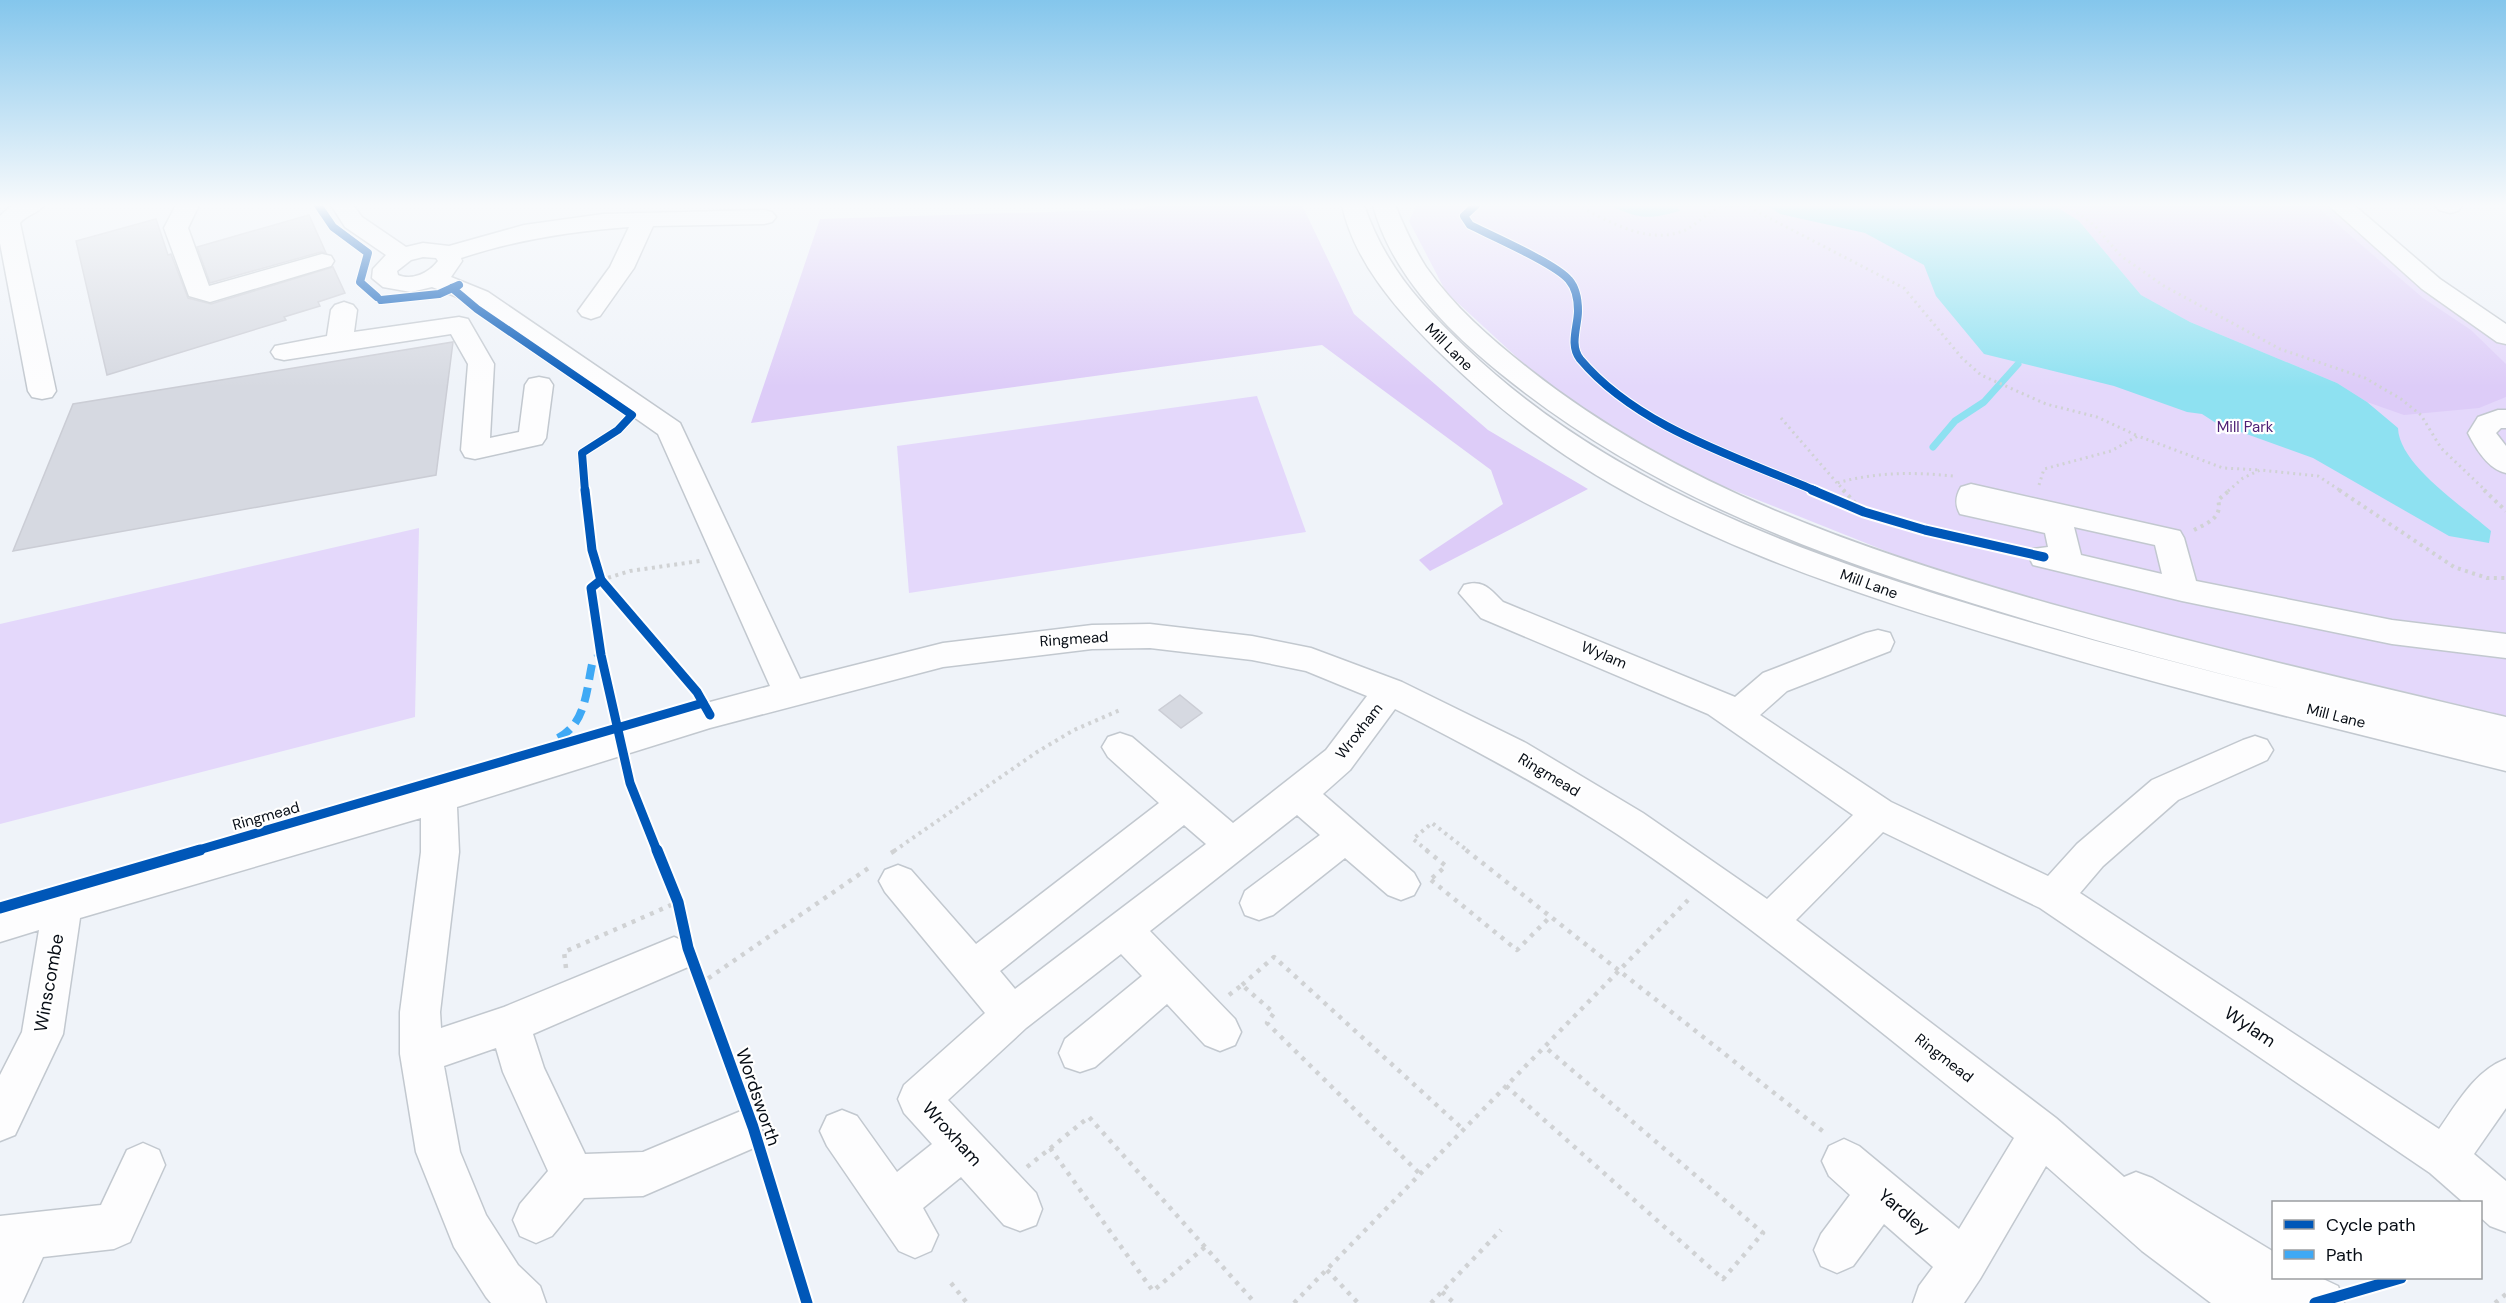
<svg xmlns="http://www.w3.org/2000/svg" width="2506" height="1303" viewBox="0 0 2506 1303" font-family="'DM Sans',sans-serif">
<rect width="100%" height="100%" fill="#eff3f9"/>
<g fill="#e4d8fb">
<polygon points="1417,205 2327,205 2432,297 2506,341 2506,716 2170,636 1941,573 1700,477 1560,397 1446,292 1409,221"/>
<polygon points="1257,396 1306,532 909,593 897,446"/>
<polygon points="419,528 415,717 0,824 0,624"/>
</g>
<g fill="#ddccf8">
<polygon points="1150,205 1302,205 1354,314 1488,430 1588,489 1430,571 1419,560 1503,504 1491,470 1322,345 751,423 820,219 1142,209"/>
<polygon points="2055,205 2315,205 2423,298 2471,330 2506,364 2506,397 2479,408 2404,415 2367,402 2337,383 2190,322 2141,295 2079,221"/>
</g>
<g fill="#8ee1f1">
<path d="M1608,205H1675L1680,211C1647,220 1640,219 1608,205Z"/>
<path d="M1766,205H2054L2079,221L2141,295L2190,322L2337,383L2367,402L2398,428C2399,465 2464,507 2491,531L2489,543L2449,536L2313,458L2216,423L2202,414L2187,412L2114,386L1984,354L1936,296L1924,265L1865,233L1780,214Z"/>
</g>
<g fill="none" stroke-linecap="round" stroke-linejoin="round">
<polyline stroke="#8ee1f1" stroke-width="7" points="1933,447 1955,421 1984,402 2018,364"/>
</g>
<g fill="#d6d9e1" stroke="#cbcdd5" stroke-width="1.5">
<polygon points="309,215 326,253 321,252 210,283 197,247"/>
<polygon points="156,219 168,255 171,254 188,298 211,304 333,267 345,293 318,302 320,306 284,317 286,320 107,375 76,241"/>
<polygon points="453,342 436,475 13,551 73,404"/>
<polygon points="1180,695 1202,713 1181,728 1159,710"/>
</g>
<g fill="none" stroke-linecap="round" stroke-linejoin="round">
<defs>
<g id="minor">
<path d="M12,205H44C38,214 27,214 20,223L56,391L52,397L42,399L32,397L28,391L0,243V216Z"/>
<polygon points="176,205 199,205 188,228 209,286 322,254 331,256 334,261 331,266 210,302 189,296 164,228"/>
<path d="M331,205H353L362,217L406,247L423,243L449,246L524,225L603,214L764,210L772,212L776,217L772,222L764,224L653,226L634,268L600,316L591,319L582,316L578,311L610,267L629,227C571,231 516,240 461,258L462,261L451,277L488,292L680,423L800,679L943,643L1092,625L1150,624L1252,636L1311,648L1402,682L1526,743L1643,813L1767,899L1853,815L1708,714L1481,618L1459,593L1464,585C1483,579 1490,589 1503,602L1735,697L1763,673L1866,633L1878,630L1890,633L1894,642L1890,651L1787,691L1760,715L1891,802L2048,876L2077,844L2152,780L2243,740L2255,736L2267,740L2273,750L2267,760L2178,800L2103,866L2080,893L2439,1129C2458,1102 2475,1071 2506,1059V1108L2474,1154L2506,1181V1232L2490,1226L2480,1217V1202H2463L2430,1173L2040,908L1883,832L1796,920L2056,1118L2124,1177L2136,1172L2152,1178L2274,1252V1278H2321L2338,1286L2344,1303H2211L2142,1251L2046,1166L1980,1279L1964,1303H1913L1919,1286L1933,1267L1884,1224L1853,1266L1837,1273L1821,1266L1814,1250L1821,1234L1850,1195L1829,1176L1822,1161L1829,1146L1844,1139L1859,1146L1959,1229L2014,1138C1883,1035 1755,926 1617,834C1545,787 1472,748 1395,709L1350,770L1323,794L1414,873L1420,884L1414,895L1401,900L1388,895L1345,858L1273,915L1259,920L1245,915L1240,903L1245,891L1320,835L1297,815L1150,931L1235,1019L1241,1032L1235,1045L1220,1051L1205,1045L1167,1004L1095,1067L1080,1072L1065,1067L1059,1053L1065,1039L1142,976L1121,954L1026,1028L948,1100L1036,1193L1042,1209L1036,1225L1020,1231L1004,1225L961,1177L923,1208L938,1235L931,1251L915,1258L899,1251L827,1146L820,1131L827,1116L842,1110L857,1116L897,1172L932,1144L904,1113L898,1099L904,1085L985,1013L885,892L879,881L885,870L898,865L911,870L976,944L1159,803L1108,757L1102,747L1108,737L1120,733L1132,737L1233,823L1326,750L1367,696L1306,671L1252,660L1150,648L1092,649L943,667L710,728L457,807L459,852L440,1012L441,1028L504,1007L674,937L688,943L694,955L688,967L533,1034L544,1068L585,1154L643,1152L741,1111L756,1117L763,1132L756,1147L643,1196L584,1198L552,1236L536,1243L520,1236L513,1220L520,1204L548,1171L503,1072L496,1048L444,1066L460,1152L486,1215L518,1265L540,1286L546,1303H491L486,1297L454,1247L416,1152L400,1054V1012L421,852V818L80,918L63,1034L15,1135L0,1141V1075L22,1032L39,930L0,942V908L439,783L710,702L770,686L658,434L470,302L432,287L411,292L383,287L372,278L373,269L386,255L345,227ZM423,257L436,258L438,261C429,273 412,281 398,275L397,271L411,260ZM1184,825L1206,844L1015,989L1000,971Z"/>
<polygon points="2328,205 2354,205 2440,279 2506,324 2506,344 2497,342 2422,289"/>
<polygon points="2435,205 2461,205 2462,206 2458,211 2450,213 2439,210"/>
<polygon points="344,302 353,305 357,310 354,332 459,317 468,319 494,364 490,438 519,432 525,385 529,379 539,377 549,379 553,385 546,438 542,444 475,459 465,457 461,450 468,364 451,334 284,360 275,358 271,352 275,346 327,336 331,310 335,305"/>
<path d="M2498,410H2506V428H2501L2496,433L2506,446V473C2488,469 2476,449 2468,433L2478,417Z"/>
<path d="M1971,484L2180,531L2184,538L2196,581L2392,620L2506,634V658L2392,644L2182,601L2033,565L2029,557L2033,549L2048,547L2045,533L1960,514C1955,505 1955,497 1961,487ZM2074,527L2155,545L2162,574L2081,555Z"/>
<polygon points="143,1143 159,1150 165,1165 130,1242 114,1249 43,1257 22,1303 0,1303 0,1216 101,1205 127,1150"/>
</g>
<path id="major" d="M1342,205H1364C1385,266 1420,304 1466,348C1603,479 1784,547 1962,602C2069,635 2177,663 2285,690C2181,664 2077,636 1975,604C1803,551 1641,488 1500,373C1446,329 1391,273 1373,205H1395C1404,226 1413,247 1426,267C1454,307 1491,339 1529,369C1681,489 1867,552 2051,604C2202,646 2354,681 2506,717V771C2341,730 2175,690 2012,641C1852,593 1673,536 1538,436C1501,410 1468,380 1436,349C1396,309 1354,261 1342,205Z"/>
</defs>
<use href="#minor" stroke="#c2c8cf" stroke-width="3"/>
<use href="#major" stroke="#c2c8cf" stroke-width="3"/>
<g stroke="#d0d2d4" stroke-width="3" stroke-dasharray="2 4" stroke-linecap="butt">
<path d="M1577,205C1608,221 1647,245 1683,231C1696,226 1708,211 1718,208C1726,205 1738,207 1746,206L1904,288L1962,358L1981,375L2046,404L2097,417L2138,436"/>
<polyline points="2067,205 2094,225 2121,256 2164,286 2280,349 2365,378 2401,399 2421,415 2441,448 2486,491"/>
<polyline points="1781,418 1837,483"/>
<polyline points="2039,485 2044,469 2111,451 2138,436 2223,468 2260,470"/>
<path d="M1845,491L1837,483C1875,472 1914,472 1953,476"/>
<polyline points="2228,491 2243,478 2260,470 2318,476 2341,491"/>
</g>
<g stroke="#d0d2d4" stroke-width="4" stroke-dasharray="3 4.5" stroke-linecap="butt">
<polyline points="1843,490 1864,512"/>
<polyline points="2339,490 2454,567 2487,578 2506,578"/>
<polyline points="2484,490 2506,511"/>
<path d="M2194,530C2207,523 2223,518 2218,500L2230,490"/>
<polyline points="601,580 630,571 700,561"/>
<polyline points="894,851 1037,752 1074,730 1120,710"/>
<polyline points="1428,851 1413,839 1432,823 1468,851"/>
</g>
<g stroke="#d0d2d4" stroke-width="4.5" stroke-dasharray="4 6" stroke-linecap="butt">
<polyline points="1426,850 1446,866 1431,879"/>
<polyline points="1466,850 1825,1133"/>
<polyline points="891,853 896,850"/>
<polyline points="1431,880 1517,950 1551,916"/>
<polyline points="566,968 564,952 678,902"/>
<polyline points="700,984 870,867"/>
<polyline points="1242,985 1274,957 1464,1130"/>
<polyline points="1229,995 1242,985 1274,1013 1267,1023 1420,1174"/>
<polyline points="1506,1086 1723,1279 1763,1233 1545,1047"/>
<polyline points="1050,1148 1153,1291 1205,1247"/>
<polyline points="1027,1167 1089,1117 1255,1303"/>
<polyline points="1327,1270 1358,1303"/>
<polyline points="951,1283 967,1303"/>
<polyline points="1442,1292 1454,1303"/>
<polyline points="1294,1303 1688,900"/>
<polyline points="1431,1303 1501,1230"/>
<polyline points="2495,1303 2506,1294"/>
</g>
<use href="#minor" fill="#fdfdfe" fill-rule="evenodd"/>
<use href="#major" fill="#fdfdfe" fill-rule="evenodd"/>
<path stroke="#3fa9f5" stroke-width="8" stroke-dasharray="15 8" stroke-linecap="butt" d="M558,738C587,723 586,689 593,660L601,655"/>
<defs>
<g id="cycleway-far2">
<polyline points="318,205 333,227 368,253 360,282 377,297"/>
<path d="M1476,205L1464,216L1470,225C1492,236 1556,264 1569,280C1576,288 1578,301 1578,311C1578,326 1569,345 1580,359C1637,427 1737,457 1816,491"/>
<polyline points="452,288 477,309 632,415 618,430 582,453 585,491"/>
<polyline points="381,300 439,294 459,285"/>
</g>
<g id="cycleway-far1">
<polyline points="585,490 592,550 601,580 697,692 710,715"/>
<polyline points="1812,490 1864,512 1925,530 2044,557"/>
<polyline points="601,580 591,588 601,655 630,783 657,851"/>
<polyline points="195,851 703,703"/>
</g>
<g id="cycleway">
<polyline points="657,850 678,902 688,948 753,1127 807,1303"/>
<polyline points="0,908 200,850"/>
<polyline points="2315,1303 2401,1278"/>
</g>
</defs>
<use href="#cycleway-far2" stroke="#fff" stroke-width="10"/>
<use href="#cycleway-far1" stroke="#fff" stroke-width="13"/>
<use href="#cycleway" stroke="#fff" stroke-width="15"/>
<use href="#cycleway-far2" stroke="#0057b8" stroke-width="8"/>
<use href="#cycleway-far1" stroke="#0057b8" stroke-width="9"/>
<use href="#cycleway" stroke="#0057b8" stroke-width="11"/>
</g>
<linearGradient id="sky" x2="0" y2="1"><stop stop-color="#84c6ec"/><stop offset="0.53" stop-color="#f8fafc"/><stop offset="1" stop-color="#f8fafc" stop-opacity="0"/></linearGradient>
<rect width="2506" height="387" fill="url(#sky)"/>
<g text-anchor="middle" stroke-width="4.5" stroke-linejoin="round" paint-order="stroke">
<g font-size="15" fill="#070d15" stroke="#fff">
<text transform="translate(1449 347) rotate(45)" y="5">Mill Lane</text>
<text transform="translate(1869 584) rotate(20)" y="5">Mill Lane</text>
<text transform="translate(1074 639) rotate(-4)" y="5">Ringmead</text>
<text transform="translate(1604 655) rotate(23)" y="5">Wylam</text>
<text transform="translate(2336 716) rotate(14)" y="5">Mill Lane</text>
<text transform="translate(1359 731) rotate(-52)" y="5">Wroxham</text>
<text transform="translate(1549 775) rotate(31)" y="5">Ringmead</text>
<text transform="translate(266 816) rotate(-16)" y="5">Ringmead</text>
<text transform="translate(1944 1058) rotate(38)" y="5">Ringmead</text>
</g>
<g font-size="15" fill="#4e2075" stroke="#fff">
<text x="2245" y="432">Mill Park</text>
</g>
<g font-size="18" fill="#070d15" stroke="#fff">
<text transform="translate(49 983) rotate(-80)" y="6">Winscombe</text>
<text transform="translate(2250 1027) rotate(34)" y="6">Wylam</text>
<text transform="translate(758 1097) rotate(71)" y="6">Wordsworth</text>
<text transform="translate(952 1134) rotate(48)" y="6">Wroxham</text>
<text transform="translate(1904 1212) rotate(40)" y="6">Yardley</text>
</g>
</g>
<rect x="2272" y="1201" width="210" height="78" fill="#ffffff" stroke="#9c9ea1" stroke-width="1.5"/>
<rect x="2284" y="1220" width="30" height="9" fill="#0057b8" stroke="#9c9ea1" stroke-width="1.5"/>
<text x="2326" y="1231" font-size="18" fill="#070d15">Cycle path</text>
<rect x="2284" y="1250" width="30" height="9" fill="#3fa9f5" stroke="#9c9ea1" stroke-width="1.5"/>
<text x="2326" y="1261" font-size="18" fill="#070d15">Path</text>
</svg>
